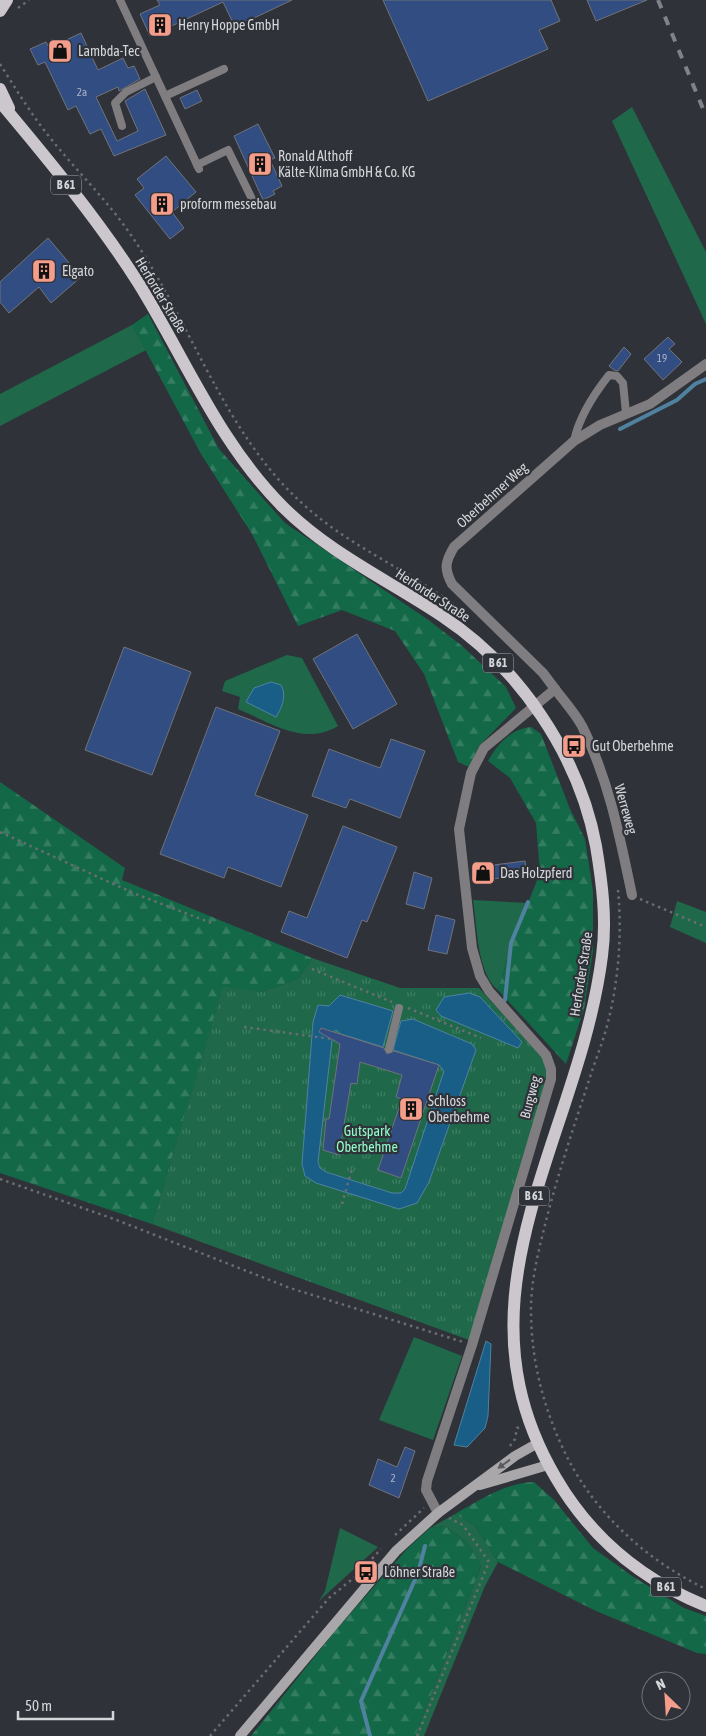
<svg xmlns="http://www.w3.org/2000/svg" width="706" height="1736" viewBox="0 0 706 1736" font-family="'Asap Condensed',sans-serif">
<defs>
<pattern id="forest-firs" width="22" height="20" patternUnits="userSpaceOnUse" patternTransform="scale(1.25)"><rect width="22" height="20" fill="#136847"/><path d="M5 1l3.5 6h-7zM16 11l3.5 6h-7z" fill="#347d61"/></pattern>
<pattern id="park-tufts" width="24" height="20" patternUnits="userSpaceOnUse" patternTransform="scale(1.25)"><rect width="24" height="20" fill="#1f694a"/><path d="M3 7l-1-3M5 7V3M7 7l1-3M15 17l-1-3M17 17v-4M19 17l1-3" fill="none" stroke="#3f7e64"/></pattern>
</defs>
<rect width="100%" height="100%" fill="#2f3238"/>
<g fill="#1f694a">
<polygon points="632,107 706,252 706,324 612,121"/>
<polygon points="132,325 146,350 0,426 0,394"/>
<path d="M287,655L302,658L338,726C304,747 270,722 238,709L240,697L222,691L225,681Z"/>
<path d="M473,900L529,903L512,943L498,990C477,974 477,925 473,900Z"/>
<polygon points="677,901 706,912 706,943 670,927"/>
<polygon points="414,1337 462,1356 433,1440 379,1420"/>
<polygon points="455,1514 474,1525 498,1562 485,1586 424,1736 415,1736 481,1566 467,1542 445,1526 430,1528"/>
<polygon points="340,1528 378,1547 319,1601 325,1591"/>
</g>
<g fill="url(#forest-firs)">
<polygon points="148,314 219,449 285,523 427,619 461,645 506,687 516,708 479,746 469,767 458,762 424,674 395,631 342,610 298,626 252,534 201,454 132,325"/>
<path d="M531,727L541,734L570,809L585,839L593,891V951L584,1009L566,1064L498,990L512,943L540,873L536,823L510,778L488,761C498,743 511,729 531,727Z"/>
<polygon points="0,782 125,868 122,880 312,958 298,979 261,992 223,988 152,1224 0,1173"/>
<path d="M534,1482L554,1500L593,1548L632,1576L684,1608L706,1616V1654L697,1653L596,1611L498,1562L474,1525L455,1514C480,1500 505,1483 534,1482Z"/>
<polygon points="445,1526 467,1542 481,1566 415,1736 251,1736 336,1630 407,1549 430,1528"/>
</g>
<polygon fill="url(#park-tufts)" points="312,958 400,988 479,988 542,1057 547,1070 543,1091 469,1340 152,1224 223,987 261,992 298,979"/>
<g fill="#185e87" stroke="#5082a0">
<path d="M271,682L281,685C287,695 282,708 276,717L246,702L254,688Z"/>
<polygon points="469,993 480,997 522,1042 518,1048 441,1016 436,1010 444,997"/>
<polygon points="340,995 393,1011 383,1047 341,1034 336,1030 333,1032 318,1162 320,1168 326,1172 392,1193 401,1193 405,1189 444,1071 439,1065 393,1050 401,1021 413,1019 472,1044 476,1050 429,1182 417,1203 399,1209 316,1183 305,1176 302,1164 313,1022 318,1005 329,1006"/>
<polygon points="486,1341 491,1344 488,1416 485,1428 467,1447 454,1445"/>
</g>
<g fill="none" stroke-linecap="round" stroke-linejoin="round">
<g stroke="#5082a0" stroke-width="4">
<polyline points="620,429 677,400 695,384 706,379"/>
<polyline points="505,1000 511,943 528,902"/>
<polyline points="370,1736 361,1701 418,1573 425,1546"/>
</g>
</g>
<g fill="#314d81" stroke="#70737a">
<polygon points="157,0 292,0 235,27 223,2 150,36 140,14 160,5"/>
<polygon points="383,0 551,0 560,21 539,30 548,49 428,101"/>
<polygon points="587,0 647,0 596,21"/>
<polygon points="81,33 98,70 123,58 128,68 134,66 140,79 119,91 118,87 96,97 117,141 138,131 125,101 145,89 166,135 114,156 101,129 90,134 76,106 68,110 45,62 38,65 30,49 46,42 49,48"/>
<polygon points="197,90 202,101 185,109 180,98"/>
<polygon points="258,124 275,158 270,160 282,186 273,191 275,194 263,200 234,136"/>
<polygon points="166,156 196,192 172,212 184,228 170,239 135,195 144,188 137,179"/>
<polygon points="48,238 81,277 51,303 39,287 9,313 0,302 0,282"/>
<polygon points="668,337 675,344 669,349 682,362 663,380 644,359"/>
<polygon points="624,347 631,354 618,371 614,370 609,366"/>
<polygon points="357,634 397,704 353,729 313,659"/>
<polygon points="124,647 191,672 152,775 85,750"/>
<polygon points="216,707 280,731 255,795 308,815 281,887 228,867 224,878 160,854"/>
<polygon points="391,739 425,751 400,818 350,799 346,808 312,796 329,749 380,768"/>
<polygon points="343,826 397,847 367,922 362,920 347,958 281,932 289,911 307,918"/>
<polygon points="525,861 527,874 479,881 478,867"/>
<polygon points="414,872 432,878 424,909 406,904"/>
<polygon points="436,915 455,920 447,954 428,950"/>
<polygon points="321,1028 384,1048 387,1054 394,1051 439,1065 401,1178 378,1170 402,1099 396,1097 402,1075 360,1062 357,1084 351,1083 339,1155 323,1150 326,1119 329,1119 340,1044 319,1032"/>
<polygon points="405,1447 415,1451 399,1498 369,1485 378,1459 397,1467"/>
</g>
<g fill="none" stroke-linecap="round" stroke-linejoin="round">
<g stroke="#6a6d72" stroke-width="2.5" stroke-dasharray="2.5 4" stroke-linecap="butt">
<polyline points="18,8 29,0"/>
<path d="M0,64C14,86 28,109 44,130C73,168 109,201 135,241C193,327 225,435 304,505C350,547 409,570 458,608"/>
<polyline points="0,832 133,893 214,924"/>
<path d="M618,890C622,931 619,977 609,1018C605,1036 598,1053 592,1071C576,1120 559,1170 546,1221C539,1249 531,1280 531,1309C531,1356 541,1399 560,1442C588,1507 642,1558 706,1589"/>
<polyline points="640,899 706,927"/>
<polyline points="312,969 392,1002"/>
<polyline points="408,1008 481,1038"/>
<polyline points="244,1027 332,1039"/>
<polyline points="0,1179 114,1219 290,1288 463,1342"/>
<polyline points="342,1204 353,1166"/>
<polyline points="510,1446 515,1439 517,1428 521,1427"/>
<polyline points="395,1535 424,1508"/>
<polyline points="210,1736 329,1598 356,1576 381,1549"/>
<polyline points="417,1736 489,1562 463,1525 449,1518"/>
</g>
<g stroke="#7f7d80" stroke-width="8">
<polyline points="120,0 199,169"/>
<polyline points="165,96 224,69"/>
<polyline points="122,126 115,103 126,92 156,77"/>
<polyline points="197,165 228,150 252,199"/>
<path d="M574,441C579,417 594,394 609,375L617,376L623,383L626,413"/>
<polyline points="389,1049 399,1008"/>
</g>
<g stroke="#7f7d80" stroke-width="10">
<path d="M555,689L543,673L452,584C444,569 445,562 454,547L574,441L600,425L650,404L706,364"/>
<path d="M438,1513L426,1490L427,1481L472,1345L551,1079V1069L546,1055L489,991L480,976L472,948L459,829L471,773L484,748L555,689C564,701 575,713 582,726C609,780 620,838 632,895"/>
</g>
<g stroke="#aaa7ab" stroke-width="10">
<polyline points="480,1485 548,1465"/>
<polyline points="240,1736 396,1551 438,1513 515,1456 538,1443"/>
</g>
<g stroke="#cbc7cd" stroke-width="12">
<polyline points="0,11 7,0"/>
<polyline points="0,89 9,108"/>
<path d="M0,102C47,158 100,222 139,284C186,360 219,443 283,507C329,553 388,580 442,616C519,667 579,755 596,846C602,882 607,920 602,956C579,1138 447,1294 556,1478C591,1538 642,1580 706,1606"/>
</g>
<polyline stroke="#808287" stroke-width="4" stroke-dasharray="9 9" stroke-linecap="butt" points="658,0 706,116"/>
</g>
<defs><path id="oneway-solid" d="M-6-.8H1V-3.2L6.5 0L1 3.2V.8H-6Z" transform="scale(1.25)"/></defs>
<use fill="#5a5b60" href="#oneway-solid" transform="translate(504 1464) rotate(144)"/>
<defs>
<symbol id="building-square" viewBox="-11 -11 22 22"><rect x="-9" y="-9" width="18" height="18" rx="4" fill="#f49d8b" stroke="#2f3238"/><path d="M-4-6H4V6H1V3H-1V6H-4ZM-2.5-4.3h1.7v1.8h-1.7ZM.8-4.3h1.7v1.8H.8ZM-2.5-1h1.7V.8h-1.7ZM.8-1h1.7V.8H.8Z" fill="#111"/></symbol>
<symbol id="shop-square" viewBox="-11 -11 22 22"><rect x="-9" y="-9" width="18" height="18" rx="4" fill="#f49d8b" stroke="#2f3238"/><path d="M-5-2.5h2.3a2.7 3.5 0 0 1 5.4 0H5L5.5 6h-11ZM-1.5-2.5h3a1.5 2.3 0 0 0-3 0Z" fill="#111"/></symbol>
<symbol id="bus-square" viewBox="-11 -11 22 22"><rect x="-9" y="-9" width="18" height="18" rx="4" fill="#f49d8b" stroke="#2f3238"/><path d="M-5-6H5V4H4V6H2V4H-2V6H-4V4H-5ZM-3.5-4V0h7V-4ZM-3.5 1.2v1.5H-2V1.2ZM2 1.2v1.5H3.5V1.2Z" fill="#111"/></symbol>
</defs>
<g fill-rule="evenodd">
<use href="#building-square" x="146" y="11" width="28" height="28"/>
<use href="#shop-square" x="46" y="37" width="28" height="28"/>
<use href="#building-square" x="246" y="150" width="28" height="28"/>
<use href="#building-square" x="148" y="190" width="28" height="28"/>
<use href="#building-square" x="30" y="257" width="28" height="28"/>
<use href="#bus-square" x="560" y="732" width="28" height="28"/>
<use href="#shop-square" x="469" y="859" width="28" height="28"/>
<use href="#building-square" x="397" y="1095" width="28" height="28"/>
<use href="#bus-square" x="352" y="1558" width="28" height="28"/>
</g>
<g text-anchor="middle" stroke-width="4.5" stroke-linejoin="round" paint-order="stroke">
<g font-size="11" fill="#abb4c4">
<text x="82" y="96">2a</text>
<text x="662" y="362">19</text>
<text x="393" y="1482">2</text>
</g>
<g fill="#2f3238" stroke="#a2a5a9" stroke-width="1">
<rect x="51" y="175.5" width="30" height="19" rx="4"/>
<rect x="483" y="653.5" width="30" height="19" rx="4"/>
<rect x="519" y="1186.5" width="30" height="19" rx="4"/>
<rect x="651" y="1577.5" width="30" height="19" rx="4"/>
</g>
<g font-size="12" font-weight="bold" fill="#d4d6da">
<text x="66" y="189">B 61</text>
<text x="498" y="667">B 61</text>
<text x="534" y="1200">B 61</text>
<text x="666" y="1591">B 61</text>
</g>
<g font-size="14" fill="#d4d6da" stroke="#2f3238" text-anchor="start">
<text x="178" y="30">Henry Hoppe GmbH</text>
<text x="78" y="56">Lambda-Tec</text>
<text x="278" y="161">Ronald Althoff<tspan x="278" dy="16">Kälte-Klima GmbH &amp; Co. KG</tspan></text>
<text x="180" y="209">proform messebau</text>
<text x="62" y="276">Elgato</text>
<text x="592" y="751">Gut Oberbehme</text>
<text x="500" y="878">Das Holzpferd</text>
<text x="428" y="1106">Schloss<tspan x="428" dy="16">Oberbehme</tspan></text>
<text x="384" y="1577">Löhner Straße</text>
</g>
<g font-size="14" fill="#d4d6da" stroke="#2f3238">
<text transform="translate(161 295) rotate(59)" y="5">Herforder Straße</text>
<text transform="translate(492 495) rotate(-42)" y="5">Oberbehmer Weg</text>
<text transform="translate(433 595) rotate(33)" y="5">Herforder Straße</text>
<text transform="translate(626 809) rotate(74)" y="5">Werreweg</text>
<text transform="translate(581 974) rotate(-81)" y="5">Herforder Straße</text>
<text transform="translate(530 1097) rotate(-75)" y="5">Burgweg</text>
</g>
<g font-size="14" fill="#91fdc9" stroke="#2f3238">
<text x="367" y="1136">Gutspark<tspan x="367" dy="16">Oberbehme</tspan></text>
</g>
</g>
<g transform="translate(666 1696) rotate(335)"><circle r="24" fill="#2f3238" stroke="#717479"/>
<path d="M0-4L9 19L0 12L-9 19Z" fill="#f49d8b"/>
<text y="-8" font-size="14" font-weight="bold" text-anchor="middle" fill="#d4d6da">N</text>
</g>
<path d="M18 1711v8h95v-8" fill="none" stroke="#d4d6da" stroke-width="2.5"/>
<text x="25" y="1711" font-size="15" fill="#d4d6da" stroke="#2f3238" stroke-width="4" paint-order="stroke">50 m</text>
</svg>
